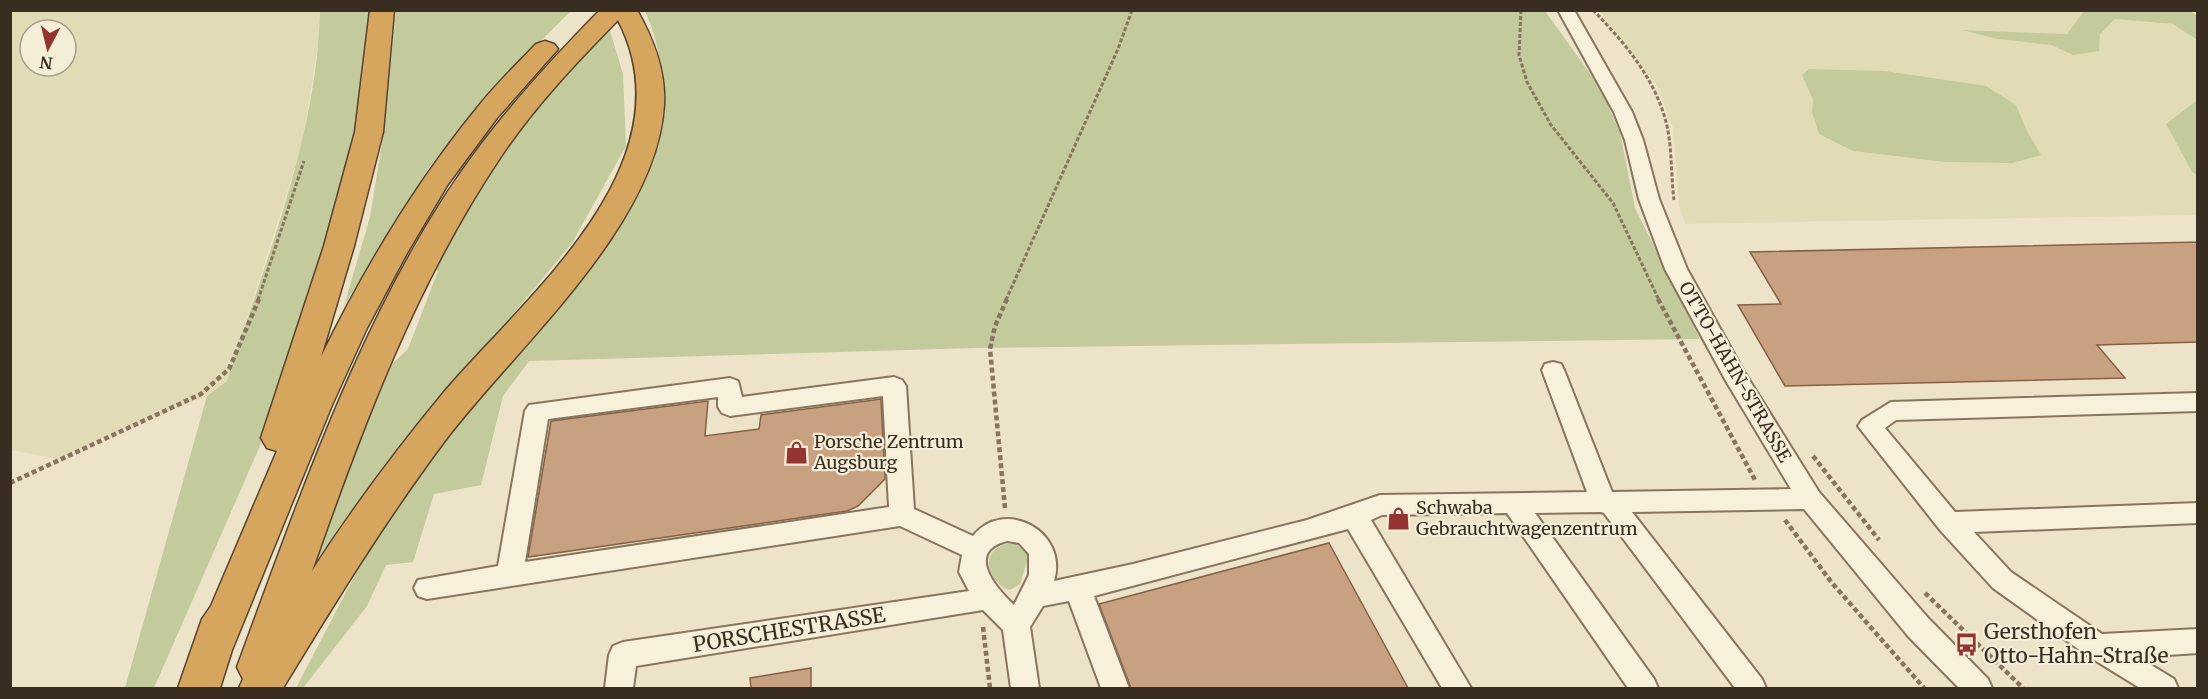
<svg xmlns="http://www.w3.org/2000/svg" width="2208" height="699" viewBox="0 0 2208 699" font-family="Merriweather,serif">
<rect width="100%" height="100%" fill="#ece3c8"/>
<g fill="#e2dcb6" fill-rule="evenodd">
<path d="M10,11H320V33L302,145L227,381L207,396L101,438L58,459L11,450ZM30,30H66V66H30Z"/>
<polygon points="1599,11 2084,11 2067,34 1966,30 1997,39 2051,45 2073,55 2115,19 2173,24 2197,40 2197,100 2166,124 2192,172 2197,175 2197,215 1685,224 1679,206 1673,128 1657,86"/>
</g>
<g fill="#c3ca9c">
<path d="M320,11H370L356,123L346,176L295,351L259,448L154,688H125L207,396L227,381C265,261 317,138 320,11Z"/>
<polygon points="396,11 571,11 500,81 430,166 344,306 370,217 384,131"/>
<path d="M645,11H1545L1601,89L1620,133L1635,208L1700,339L974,348L529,361L503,396L481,485L434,494L413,562L386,565L367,606L303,688H296L356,573L402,498L495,373L663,111C663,75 660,44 645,11Z"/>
<polygon points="2084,11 2190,11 2197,16 2197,40 2173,24 2115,19 2100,34 2099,51 2073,55 2051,45 1997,39 1962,30 2067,34"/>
<polygon points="608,24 623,74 626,146 617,162 572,243 399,451 314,567 385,371 408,349 438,271 430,264 490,165"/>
<polygon points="1809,69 1885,71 1986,86 2016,105 2027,131 2041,155 2013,163 1946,162 1853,151 1819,134 1812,112 1813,100 1802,75"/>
<polygon points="2197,100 2197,175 2192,172 2166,124"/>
<path d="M1007,544H1016L1029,555L1020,584L1010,590C992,587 975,551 1007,544Z"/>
</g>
<g fill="#c8a180" stroke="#856145" stroke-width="1.5">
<polygon points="2198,242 2198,342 2097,345 2125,378 1785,386 1738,305 1781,304 1750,252"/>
<polygon points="881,399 885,479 858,506 847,511 528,557 551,421 708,401 705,436 759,429 761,415"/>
<polygon points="1329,543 1408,688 1131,688 1099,604"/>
<polygon points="811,668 811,688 751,688 750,678"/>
</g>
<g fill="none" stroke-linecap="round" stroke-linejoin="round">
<defs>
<g id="minor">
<path d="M1558,10H1574L1632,112L1643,140L1659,199L1687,269L1743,370L1819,492L1928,618L1988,679L1992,688H1959L1908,636L1804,509L1632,512L1762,679L1766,688H1735L1604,513L1601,512L1535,513L1654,679L1658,688H1628L1507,513L1382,515L1371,520L1471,688H1442L1348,529L1094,596L1129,688H1101L1069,601L1043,606L1030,627L1039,688H1011L1003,630L983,610L636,666L633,688H605L609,655L613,646L623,642L969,591L959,572L962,555L900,526L427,599L418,596L414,588L418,580L498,566L525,411L529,405L730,378L738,381L742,397L894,377L902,380L906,386L914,509L973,536C1004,497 1069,531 1054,581L1133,564L1307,520L1380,495L1587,492L1542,370L1545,364L1553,362L1561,364L1564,370L1612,492L1791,489L1726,381L1665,269L1639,199L1625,140L1614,112ZM883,396L889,507L525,562L548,419L718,397V407L722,413L730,416ZM1007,541L1019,543L1029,554V575L1014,605C997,589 964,552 1007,541Z"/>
<polygon points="2198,393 2198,411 1896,420 1885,428 1955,512 2198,503 2198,523 1974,532 2011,572 2102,634 2198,629 2198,653 2138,657 2174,679 2178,688 2140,688 2088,656 1993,588 1940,530 1858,426 1862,420 1891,402"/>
</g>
<g id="highway">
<path d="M370,10H394L383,132L354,246L321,357C364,269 415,184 477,108C495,85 516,65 536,44L545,41L554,44L558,49L497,118L448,184L407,253L367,328L332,405L232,650L220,688H178L202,619L211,606L277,451L267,448L261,438L324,246L355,132Z"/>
<path d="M600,10H637C654,40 666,71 664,105C657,227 514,349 444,442C385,521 334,604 283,688H239L243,679L237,667C301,494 368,294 480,146C517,97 557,54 600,10ZM618,20C692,163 527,295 444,392C397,449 352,509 312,571C362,428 415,285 500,158C534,107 576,63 618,20Z"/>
</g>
</defs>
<use href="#minor" stroke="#88755e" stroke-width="4"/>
<use href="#highway" stroke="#564432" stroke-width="3"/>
<g stroke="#88755e" stroke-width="3" stroke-dasharray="4 2" stroke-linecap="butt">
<polyline points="1521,10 1519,55 1527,82 1551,125 1613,203 1659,300"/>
<path d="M1593,10C1626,44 1659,83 1668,131C1672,153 1671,177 1674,200"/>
<polyline points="258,300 304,161"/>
<polyline points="1006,300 1118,49 1132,10"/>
</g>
<g stroke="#88755e" stroke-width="4.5" stroke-dasharray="5 3" stroke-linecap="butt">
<polyline points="1658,299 1755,480"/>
<polyline points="1813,456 1879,540"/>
<polyline points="10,483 201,394 229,369 259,299"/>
<polyline points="1005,508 990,349 995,326 1007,299"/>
<polyline points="1785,520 1832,583 1924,688"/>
<polyline points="1925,593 2023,688"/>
<polyline points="983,627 990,688"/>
</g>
<use href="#minor" fill="#f7f0db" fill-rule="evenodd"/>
<use href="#highway" fill="#d6a65e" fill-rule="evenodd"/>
</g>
<defs>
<symbol id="shop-bare" viewBox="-9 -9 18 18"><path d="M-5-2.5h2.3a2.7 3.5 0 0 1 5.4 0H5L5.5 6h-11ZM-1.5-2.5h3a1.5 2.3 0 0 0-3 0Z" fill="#933431" stroke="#f4edd7" stroke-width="2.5" paint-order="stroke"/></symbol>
<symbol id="bus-bare" viewBox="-9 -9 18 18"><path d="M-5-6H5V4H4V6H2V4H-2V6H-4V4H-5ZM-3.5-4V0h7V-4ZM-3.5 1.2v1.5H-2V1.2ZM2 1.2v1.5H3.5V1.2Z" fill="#933431" stroke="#f4edd7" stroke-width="2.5" paint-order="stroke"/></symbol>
</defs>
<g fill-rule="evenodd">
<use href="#shop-bare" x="780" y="436" width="33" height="33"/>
<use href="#shop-bare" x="1382" y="502" width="33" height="33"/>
<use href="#bus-bare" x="1950" y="628" width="33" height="33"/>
</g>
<g text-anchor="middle" stroke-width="4.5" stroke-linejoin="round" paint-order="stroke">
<g font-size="18" fill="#392d21" stroke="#f4edd7">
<text transform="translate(1735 372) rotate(60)" y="6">OTTO-HAHN-STRASSE</text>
</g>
<g font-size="18" fill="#392d21" stroke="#f4edd7" text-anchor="start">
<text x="814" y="448">Porsche Zentrum<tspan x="814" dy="21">Augsburg</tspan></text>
<text x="1416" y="514">Schwaba<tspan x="1416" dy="21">Gebrauchtwagenzentrum</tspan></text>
</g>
<g font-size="21" fill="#392d21" stroke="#f4edd7">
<text transform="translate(789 630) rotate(-9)" y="7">PORSCHESTRASSE</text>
</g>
<g font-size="21" fill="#392d21" stroke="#f4edd7" text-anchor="start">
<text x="1984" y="639">Gersthofen<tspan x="1984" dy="24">Otto-Hahn-Straße</tspan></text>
</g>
</g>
<rect width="2208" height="699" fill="none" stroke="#392d21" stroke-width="24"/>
<g transform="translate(48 48) rotate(187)"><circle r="28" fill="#f4edd7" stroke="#a9a08e" stroke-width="1.5"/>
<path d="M0-4.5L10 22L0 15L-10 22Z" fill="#933431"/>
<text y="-9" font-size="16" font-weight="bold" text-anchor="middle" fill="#392d21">N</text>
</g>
</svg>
